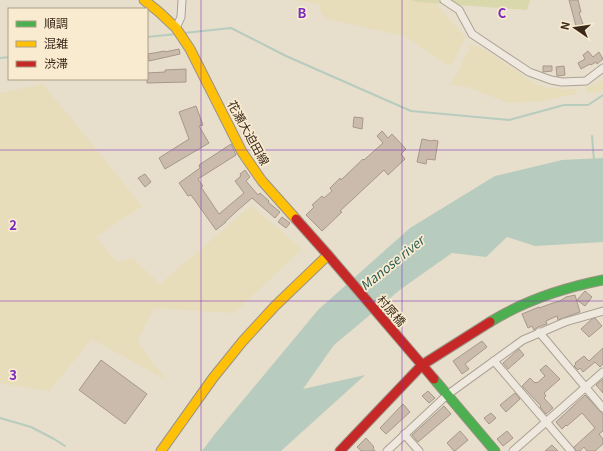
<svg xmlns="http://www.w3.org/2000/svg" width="603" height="451" viewBox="0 0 603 451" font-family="Georgia,'Noto Sans JP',serif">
<rect width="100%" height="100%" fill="#e7decb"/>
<g fill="#e8ddba">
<polygon points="293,0 409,0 418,2 435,3 465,37 453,63 449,65 445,63 406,37 399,35 328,19 321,14 319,4"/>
<polygon points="471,45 480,47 536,84 545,87 560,89 578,89 575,94 542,101 508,103 468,87 451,85"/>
<polygon points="603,80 603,90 596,93 586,92 586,88"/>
<polygon points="43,84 142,206 96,237 117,262 132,258 160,284 251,206 302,249 234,313 154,308 137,342 166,380 92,339 49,391 0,383 0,93"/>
</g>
<polygon fill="#d9d7ac" points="410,0 530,0 527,10 418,2"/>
<polygon fill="#b7ccbe" points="603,158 603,242 535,246 507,237 486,257 452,253 401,289 334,345 303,389 365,375 281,451 202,451 214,435 318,310 410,228 495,176 562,160"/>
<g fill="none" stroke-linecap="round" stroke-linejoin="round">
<g stroke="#b7ccbe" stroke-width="2">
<polyline points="184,33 231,28 286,56 411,111 509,120 564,105 588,105 603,95"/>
<polyline points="147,37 176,34"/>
<polyline points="0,58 9,57"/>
<polyline points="592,136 594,161"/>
<polyline points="0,418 31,427 54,439 65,446"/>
</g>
</g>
<g fill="#cbbbac" stroke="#a7988a">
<polygon points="569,0 578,0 581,12 579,13 583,24 576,26"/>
<polygon points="179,49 180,54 149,61 148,54 165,51 165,52"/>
<polygon points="588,51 593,57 599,52 603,59 597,64 596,62 591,65 590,64 581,69 578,63 585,59 583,55"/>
<polygon points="543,66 552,66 552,71 543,72"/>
<polygon points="564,66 565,75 557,76 556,67"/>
<polygon points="186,69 186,82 147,83 147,73 165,72 165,70"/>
<polygon points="196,106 203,125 199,126 209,143 165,169 159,158 189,139 179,112"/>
<polygon points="354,117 363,118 362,129 353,127"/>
<polygon points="382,131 388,138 392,134 406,149 401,154 405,159 388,175 384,170 340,211 342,212 322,231 306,215 314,207 312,205 322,196 324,198 332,191 330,188 340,178 341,180 363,159 364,160 383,143 377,136"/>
<polygon points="422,139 432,141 433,140 438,141 435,160 427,159 426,164 417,162"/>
<polygon points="231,144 236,155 198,179 203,186 201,187 219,214 244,193 235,181 241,176 240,174 245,170 250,177 246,181 258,195 260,193 269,201 268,202 280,212 275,218 252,198 238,210 225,222 226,222 216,230 191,195 188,196 179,183 200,168 199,165"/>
<polygon points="145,174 151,182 145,187 138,178"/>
<polygon points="282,217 290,223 286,228 278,222"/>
<polygon points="585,291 592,297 585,306 577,300"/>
<polygon points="575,295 580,312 558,320 557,316 546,321 547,324 538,327 534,330 532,326 528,328 522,314 539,307 539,308 553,303 560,301 566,297"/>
<polygon points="595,318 602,326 589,337 581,329 592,319"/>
<polygon points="482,341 487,347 465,364 469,369 462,374 453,361"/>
<polygon points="603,348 603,364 600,367 595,362 583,372 580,368 578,370 574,366 576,364 575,363 584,356 589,361"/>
<polygon points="519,349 524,355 508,369 503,363"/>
<polygon points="101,360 147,394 125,424 79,390"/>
<polygon points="546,365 560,379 544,393 546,396 544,398 553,408 546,414 540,407 541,406 522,386 530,378 535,383 536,382 537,383 545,376 540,370"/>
<polygon points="603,379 603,393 596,385"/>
<polygon points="428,391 435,398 429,403 422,396"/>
<polygon points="515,393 520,399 506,412 500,405"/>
<polygon points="585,395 603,414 603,431 599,434 603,439 603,444 595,451 587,451 584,447 580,451 576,451 574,447 595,428 583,414 582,413 567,426 566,425 562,429 556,422"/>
<polygon points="403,404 410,412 386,434 380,428"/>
<polygon points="444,406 451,414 418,442 412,435"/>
<polygon points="491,413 496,418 489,424 484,418"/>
<polygon points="460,431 468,440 455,451 454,451 447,443"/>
<polygon points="507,431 513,438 503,446 497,439"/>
<polygon points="366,438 374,447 373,448 375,451 361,451 357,447"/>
<polygon points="552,445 558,451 545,451"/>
</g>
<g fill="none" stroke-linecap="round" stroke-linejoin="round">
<defs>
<g id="street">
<polyline points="444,0 459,10 472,34 529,72 551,80 562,82 586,81 603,68"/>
<polyline points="176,28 181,17 182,0"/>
<polyline points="539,332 603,408"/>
<polyline points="494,361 571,451"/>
<polyline points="404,434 419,451"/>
<polyline points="387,451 447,395 523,340 565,322 603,311"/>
<polyline points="513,451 603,372"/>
</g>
<g id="fast">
<path d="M490,322C524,301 563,288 603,280"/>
<polyline points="434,379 495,451"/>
</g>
<g id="slow">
<polyline points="144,0 159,12 176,28 190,49 242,152 262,181 296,219"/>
<polyline points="161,451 213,378 242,342 275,306 328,255"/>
</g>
<g id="jam">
<polyline points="296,219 328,255 434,379"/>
<polyline points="340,451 422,365 490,322"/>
</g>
</defs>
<use href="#street" stroke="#aca295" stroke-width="9"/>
<use href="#fast" stroke="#9b9285" stroke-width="11"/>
<use href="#slow" stroke="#9b9285" stroke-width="11"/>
<use href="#jam" stroke="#9b9285" stroke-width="11"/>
<use href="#street" stroke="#eee8de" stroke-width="7"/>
<use href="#fast" stroke="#4caf50" stroke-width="9"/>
<use href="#slow" stroke="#ffc107" stroke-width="9"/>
<use href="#jam" stroke="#c62828" stroke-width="9"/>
</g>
<path fill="none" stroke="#7b2cbf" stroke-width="1" stroke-opacity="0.55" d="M201,0V451M402,0V451M0,150H603M0,301H603"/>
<g text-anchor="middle" stroke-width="3.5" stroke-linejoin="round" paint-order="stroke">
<g font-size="12" fill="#3b2a1c" stroke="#f9ebd0">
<text transform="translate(248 133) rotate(61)" y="4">花瀬大迫田線</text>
<text transform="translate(391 311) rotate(49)" y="4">村原橋</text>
</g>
<g font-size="13" font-style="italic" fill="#295d57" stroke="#f9ebd0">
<text transform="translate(392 263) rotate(-39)" y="5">Manose river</text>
</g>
</g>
<g font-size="13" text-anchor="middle" font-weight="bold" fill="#7b2cbf" stroke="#f9ebd0" stroke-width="3.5" stroke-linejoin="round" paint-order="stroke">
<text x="302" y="18">B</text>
<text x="502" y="18">C</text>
<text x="13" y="230">2</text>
<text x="13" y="380">3</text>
</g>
<rect x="8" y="8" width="140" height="72" fill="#f9ebd0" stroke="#ad9e88"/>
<rect x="16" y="21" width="20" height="6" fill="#4caf50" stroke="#ad9e88"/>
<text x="44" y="28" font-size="12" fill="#3b2a1c">順調</text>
<rect x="16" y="41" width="20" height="6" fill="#ffc107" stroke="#ad9e88"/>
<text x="44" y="48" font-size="12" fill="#3b2a1c">混雑</text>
<rect x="16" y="61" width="20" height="6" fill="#c62828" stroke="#ad9e88"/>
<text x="44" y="68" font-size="12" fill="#3b2a1c">渋滞</text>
<g transform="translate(575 28) rotate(283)" stroke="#f9ebd0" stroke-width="3" paint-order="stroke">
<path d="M0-3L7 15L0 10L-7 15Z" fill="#3b2a1c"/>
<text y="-6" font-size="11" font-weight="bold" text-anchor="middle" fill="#3b2a1c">N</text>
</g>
</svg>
